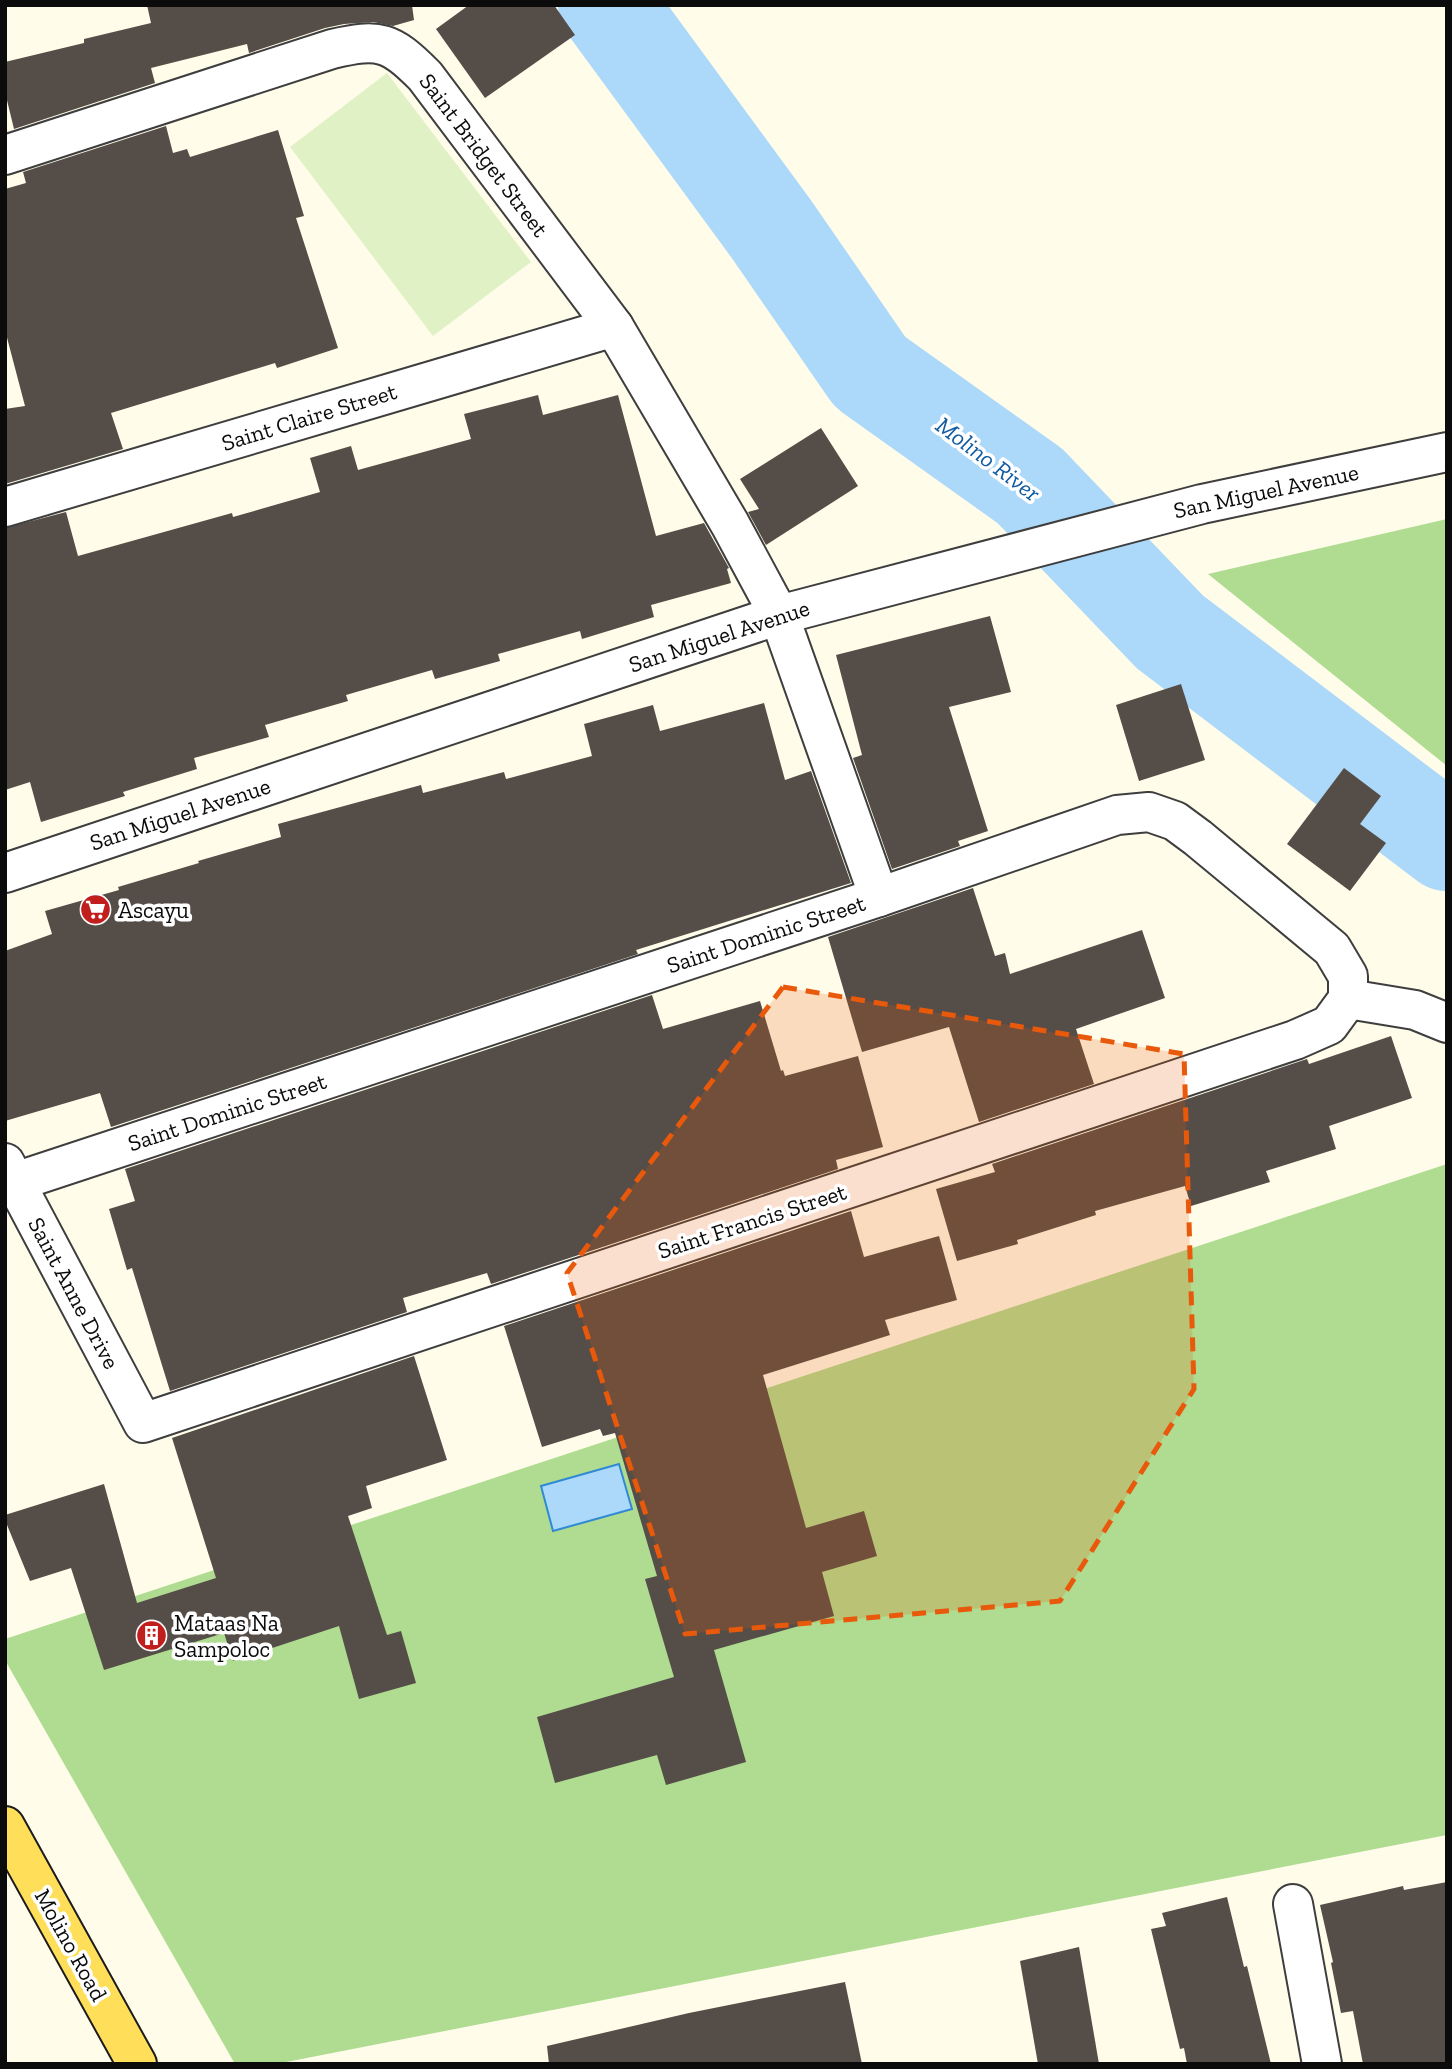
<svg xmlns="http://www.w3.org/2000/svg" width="1452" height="2069" viewBox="0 0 1452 2069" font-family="'Zilla Slab',serif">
<rect width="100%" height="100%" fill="#fffcea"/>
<g fill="#afdc91">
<polygon points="1447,519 1447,766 1208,574"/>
<polygon points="1447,1164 1447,1835 276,2064 235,2064 5,1660 5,1639"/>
</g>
<polygon fill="#e0f1c5" points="387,73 531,262 433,336 290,147"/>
<polygon fill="#acd8f9" stroke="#308ad3" stroke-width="2" points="619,1464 632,1509 553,1531 541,1486"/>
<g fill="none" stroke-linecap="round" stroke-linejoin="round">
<polyline stroke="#acd8f9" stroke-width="98" points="607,5 772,230 870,372 1030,486 1170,632 1447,842"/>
</g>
<g fill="#554d47">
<polygon points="147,5 412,5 414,20 393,26 373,22 344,24 325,28 249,53 247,44 151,68 155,83 14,129 5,92 5,62 84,43 84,39 151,23"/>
<polygon points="469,5 554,5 575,35 485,98 436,29"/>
<polygon points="166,126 173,153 187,149 190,157 278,130 304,216 296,218 338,348 277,368 275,363 111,413 123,449 5,484 5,409 25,406 5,330 5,189 26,183 23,172"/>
<polygon points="538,395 543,415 618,395 656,536 704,523 729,568 727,569 731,583 651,605 654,617 582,639 580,631 498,654 500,661 435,679 432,670 346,695 348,701 265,725 269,737 194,758 197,769 123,792 125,796 41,822 30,782 5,790 5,528 66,512 78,556 232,513 233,517 320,492 310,458 351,446 358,470 471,439 464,414"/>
<polygon points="821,428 858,486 766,545 748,512 759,509 740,479"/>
<polygon points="990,616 1011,692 949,707 988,831 958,841 960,846 892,869 853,758 862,755 836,655"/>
<polygon points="1181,684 1205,760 1139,781 1116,705"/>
<polygon points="764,703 785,780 811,771 851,883 636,950 638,954 111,1127 100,1093 5,1121 5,951 52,934 45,911 119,890 118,887 199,863 198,861 281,837 278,824 421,785 423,793 504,772 506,779 592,756 584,724 653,705 660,731"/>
<polygon points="1344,768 1381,796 1360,824 1386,843 1350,891 1287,844"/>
<polygon points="973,888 995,956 1005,953 1010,974 1142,930 1165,998 1076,1029 1094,1084 979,1122 949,1027 862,1052 828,937"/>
<polygon points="652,995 663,1029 760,1001 781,1071 783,1070 785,1076 858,1056 883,1147 836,1160 838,1169 491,1284 487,1273 403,1298 407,1312 170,1391 132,1268 127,1270 109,1209 135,1201 125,1169"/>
<polygon points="1391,1036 1412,1098 1329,1126 1336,1149 1266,1171 1270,1182 1191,1206 1185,1186 1095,1211 1096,1215 1017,1240 1018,1244 957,1261 936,1189 995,1172 992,1164 1307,1059 1309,1064"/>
<polygon points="851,1211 864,1257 939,1236 957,1300 885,1320 890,1335 763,1375 806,1528 864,1511 877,1556 822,1572 834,1616 714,1650 746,1762 666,1785 657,1755 555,1783 537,1717 674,1677 645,1579 657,1576 615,1433 603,1436 600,1429 542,1447 504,1326"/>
<polygon points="414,1356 447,1460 366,1486 372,1508 348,1516 387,1635 401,1631 416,1683 359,1699 339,1626 233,1661 224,1633 104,1670 71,1568 30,1581 5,1520 5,1515 104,1484 137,1603 216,1578 172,1438"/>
<polygon points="1447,1882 1447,2064 1363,2064 1353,2011 1341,2013 1331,1963 1333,1962 1320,1905 1403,1886 1404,1890"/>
<polygon points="1227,1897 1244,1967 1247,1966 1271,2064 1187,2064 1184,2048 1180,2049 1151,1929 1166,1926 1162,1913"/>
<polygon points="1079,1947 1099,2064 1038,2064 1020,1961"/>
<polygon points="845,1982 862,2064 549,2064 547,2046 689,2013"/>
</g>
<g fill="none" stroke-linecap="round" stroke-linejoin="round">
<defs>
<g id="minor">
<path d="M5,155L332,49C380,38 390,41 425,76L614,327L730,524L779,615L879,897"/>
<polyline points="5,507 614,327"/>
<polyline points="5,873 779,615 1202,504 1447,452"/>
<polyline points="1348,999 1415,1010 1447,1023"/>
<polyline points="5,1163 143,1423 1295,1040 1329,1025 1348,999"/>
<polyline points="15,1182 879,897 1117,815 1149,812 1175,821 1198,838 1332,949 1348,976 1348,999"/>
<polyline points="1293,1904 1322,2064"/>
</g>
<polyline id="major" points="5,1826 137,2064"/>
</defs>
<use href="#minor" stroke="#3e3e3e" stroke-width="42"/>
<use href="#major" stroke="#1c1c1c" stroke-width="42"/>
<use href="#minor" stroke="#fff" stroke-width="38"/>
<use href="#major" stroke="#ffdf5a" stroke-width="38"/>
</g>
<path fill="#e8590c" fill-opacity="0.2" stroke="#e8590c" stroke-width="5" stroke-dasharray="14 9" stroke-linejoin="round" d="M783,987L1184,1054L1194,1389L1060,1601L685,1634L567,1273Z"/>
<defs>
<symbol id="supermarket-disc" viewBox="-11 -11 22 22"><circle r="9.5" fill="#c11e1e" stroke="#fff"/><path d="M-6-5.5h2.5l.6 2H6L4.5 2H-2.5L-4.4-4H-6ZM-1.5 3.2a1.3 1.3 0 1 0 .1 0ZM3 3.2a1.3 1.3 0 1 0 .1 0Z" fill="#fff"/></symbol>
<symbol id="building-disc" viewBox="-11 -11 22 22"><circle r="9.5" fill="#c11e1e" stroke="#fff"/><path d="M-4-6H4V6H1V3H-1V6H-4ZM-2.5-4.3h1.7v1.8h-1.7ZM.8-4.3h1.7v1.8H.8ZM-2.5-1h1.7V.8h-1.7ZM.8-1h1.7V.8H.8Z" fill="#fff"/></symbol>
</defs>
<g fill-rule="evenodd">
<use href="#supermarket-disc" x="78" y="892" width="35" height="35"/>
<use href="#building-disc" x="134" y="1618" width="35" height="35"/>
</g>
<g text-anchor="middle" stroke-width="7" stroke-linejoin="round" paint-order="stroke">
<g font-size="23" fill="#0b0b0b" stroke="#fff">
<text transform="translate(484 155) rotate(53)" y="8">Saint Bridget Street</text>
<text transform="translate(309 417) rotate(-17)" y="8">Saint Claire Street</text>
<text transform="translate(1266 491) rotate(-12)" y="8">San Miguel Avenue</text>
<text transform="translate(719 636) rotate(-18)" y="8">San Miguel Avenue</text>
<text transform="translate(180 814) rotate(-18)" y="8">San Miguel Avenue</text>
<text transform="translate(766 934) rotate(-18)" y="8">Saint Dominic Street</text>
<text transform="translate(227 1112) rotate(-18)" y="8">Saint Dominic Street</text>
<text transform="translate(752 1221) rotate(-18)" y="8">Saint Francis Street</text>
<text transform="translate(74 1293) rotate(62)" y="8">Saint Anne Drive</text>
<text transform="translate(71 1945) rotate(61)" y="8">Molino Road</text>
</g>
<g font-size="23" fill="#0b0b0b" stroke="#fff" text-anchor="start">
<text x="118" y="918">Ascayu</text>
<text x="174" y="1631">Mataas Na<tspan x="174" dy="26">Sampoloc</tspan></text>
</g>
<g font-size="24" font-style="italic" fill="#105ba2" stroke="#fff">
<text transform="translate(988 459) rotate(37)" y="8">Molino River</text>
</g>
</g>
<rect width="1452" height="2069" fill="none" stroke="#0b0b0b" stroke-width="14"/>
</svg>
